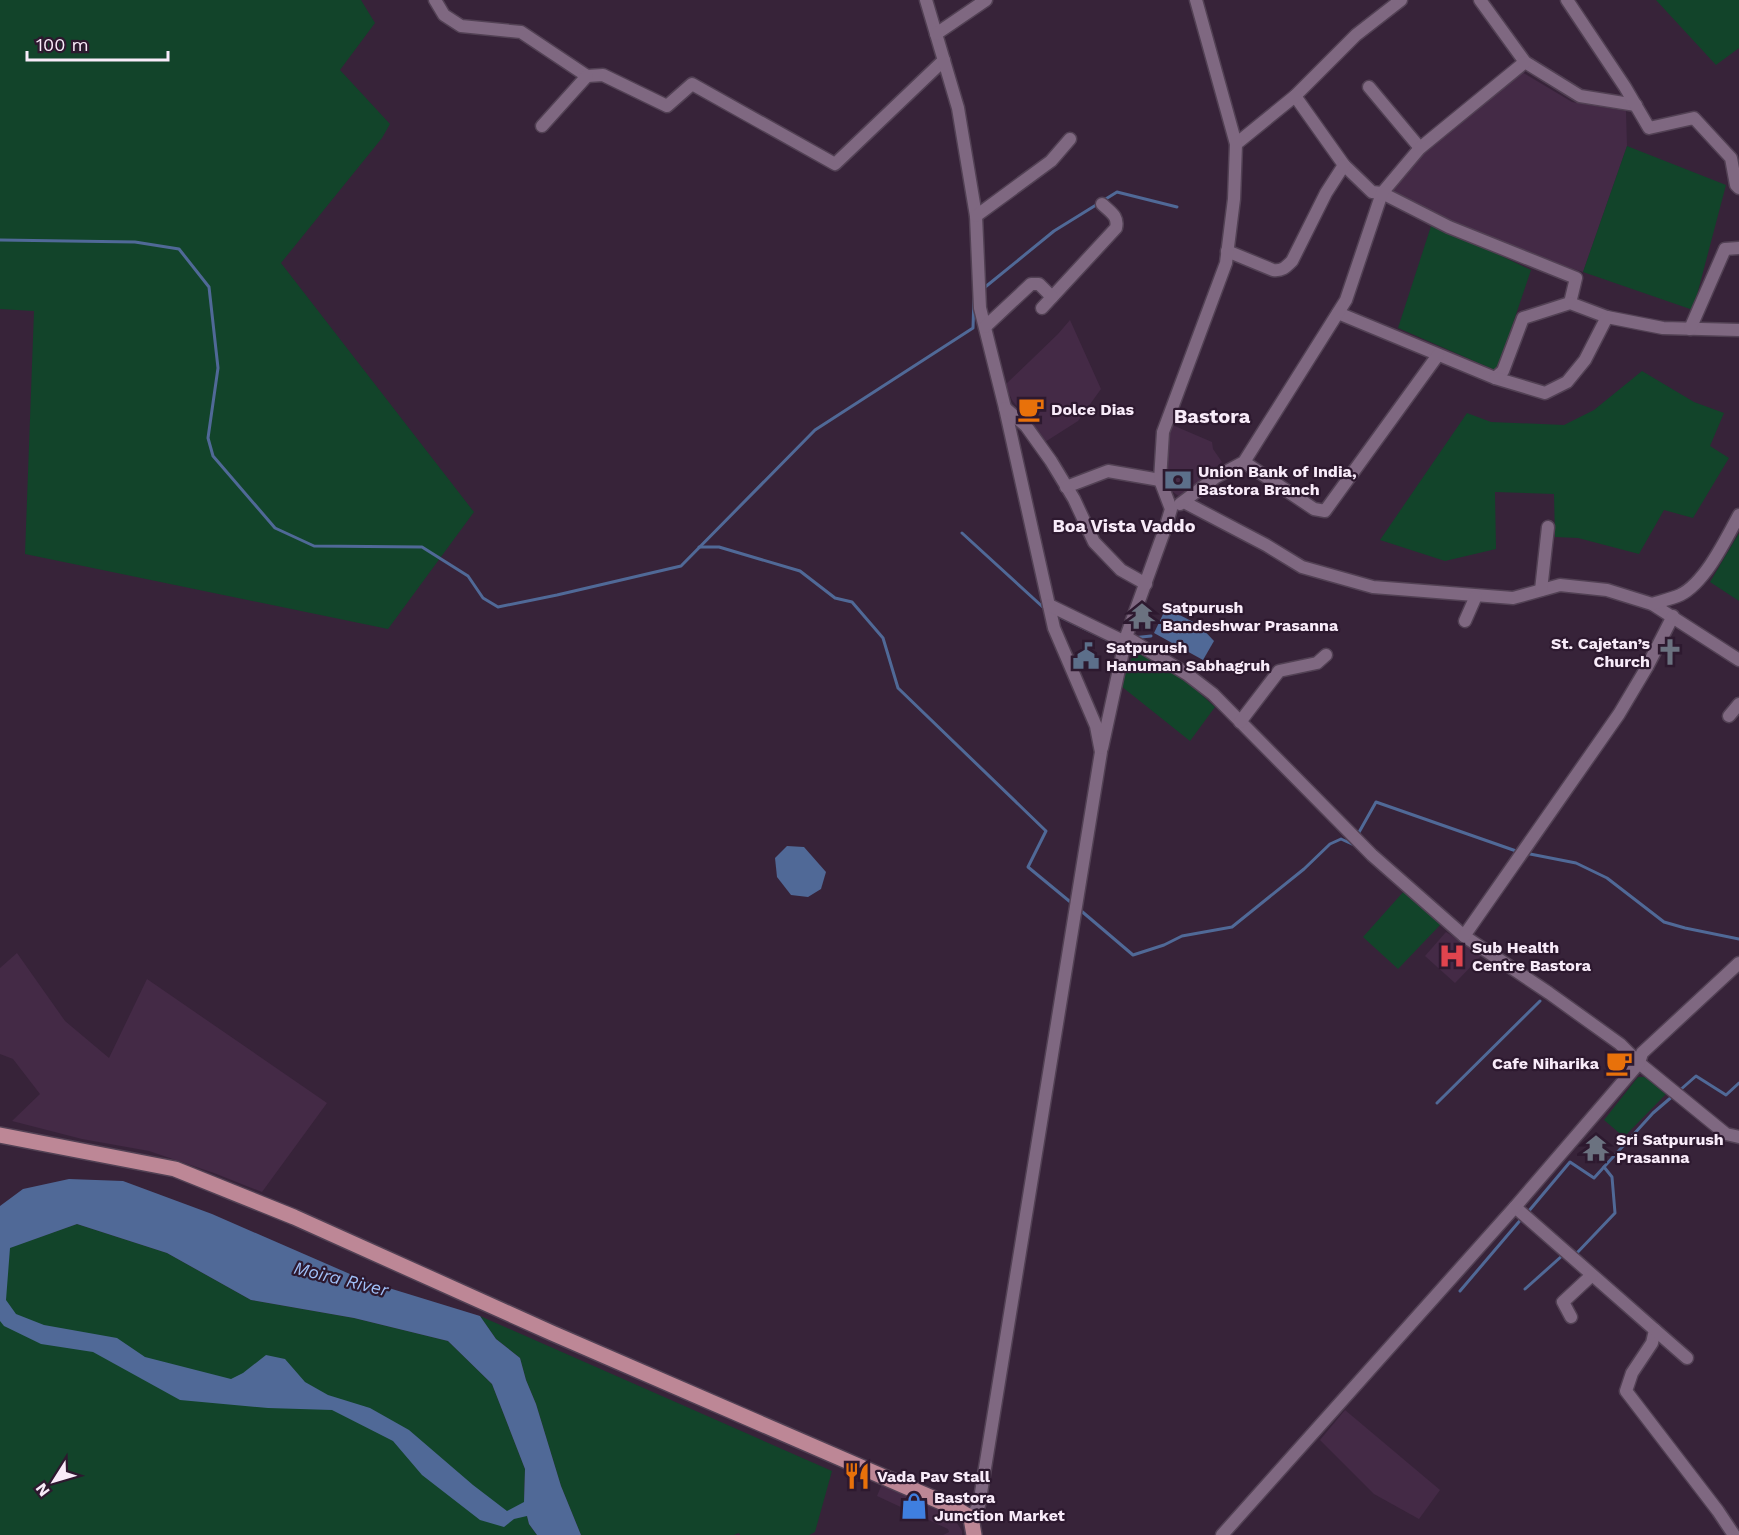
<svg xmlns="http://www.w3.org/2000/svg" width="1739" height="1535" viewBox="0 0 1739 1535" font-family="'Work Sans',sans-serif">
<rect width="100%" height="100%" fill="#372339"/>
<g fill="#442a46">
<polygon points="1522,72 1572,102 1626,111 1627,146 1583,272 1503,245 1390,192 1424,152"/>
<polygon points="1070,320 1101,389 1078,421 1045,442 1012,400 1005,385 1058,334"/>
<polygon points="1170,424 1212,442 1213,449 1222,462 1180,497 1166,487 1167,433"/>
<polygon points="1446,932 1482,955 1455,983 1425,956"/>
<polygon points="17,953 65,1021 109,1058 147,979 327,1103 262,1192 214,1173 149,1151 82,1139 12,1121 40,1094 13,1059 0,1054 0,968"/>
<polygon points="1345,1410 1440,1490 1419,1519 1374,1494 1320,1440"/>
<polygon points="882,1484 952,1515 962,1531 962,1535 943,1535 949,1532 948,1529 877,1496"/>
</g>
<g fill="#12442a">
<polygon points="0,0 361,0 375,23 340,70 390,124 382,138 281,263 474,512 388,629 25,554 34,311 0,309"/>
<polygon points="1656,0 1739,0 1739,48 1716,65"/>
<polygon points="1627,146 1726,185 1693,310 1583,272"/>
<polygon points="1432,223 1531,270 1497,371 1398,328"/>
<polygon points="1642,371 1694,402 1724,413 1710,446 1729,458 1693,518 1664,510 1639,554 1578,538 1555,537 1554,494 1495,492 1496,549 1445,561 1380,540 1467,413 1491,422 1564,425 1594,410"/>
<polygon points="1739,533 1739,601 1710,582"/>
<polygon points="1135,649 1185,680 1215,707 1190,741 1121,686"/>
<polygon points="1405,890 1442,923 1398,969 1363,937"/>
<polygon points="1638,1077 1647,1077 1667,1093 1624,1137 1604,1120"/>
<polygon points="77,1224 167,1253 251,1300 354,1318 448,1341 492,1384 525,1469 524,1502 529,1524 537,1535 0,1535 0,1251"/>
<polygon points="480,1316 832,1471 815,1532 809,1535 740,1535 739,1533 734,1535 581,1535 561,1486 536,1404 526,1380 520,1358 496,1339"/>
</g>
<g fill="#506997" fill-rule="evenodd">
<polygon points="1166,608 1199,625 1214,641 1203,660 1154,633"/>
<polygon points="787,846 804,847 826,872 821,889 808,897 791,895 777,877 775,858"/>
<path d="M69,1179L123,1181L212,1214L366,1281L480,1316L496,1339L520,1358L526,1380L536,1404L561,1486L581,1535H537L529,1524L527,1516L514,1519L504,1527L480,1520L422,1475L393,1441L332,1410L268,1408L180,1400L93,1352L41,1344L4,1326L0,1321V1206L23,1189ZM77,1224L167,1253L251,1300L354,1318L448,1341L492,1384L525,1469L524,1502L507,1511L473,1485L409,1430L370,1408L328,1395L305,1382L285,1359L266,1355L243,1373L231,1379L145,1357L117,1338L44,1325L16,1314L6,1300L10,1248Z"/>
</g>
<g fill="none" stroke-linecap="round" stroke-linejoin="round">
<g stroke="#506997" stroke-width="3">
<polyline points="0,240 135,242 179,249 209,287 218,368 208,438 213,456 275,528 314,546 422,547 468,576 483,598 498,607 557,595 681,566 815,430 973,328 974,296"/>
<polyline points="984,288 1054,231 1117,192 1177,207"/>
<polyline points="962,533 1045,609"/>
<polyline points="699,547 719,547 800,571 835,598 852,602 883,638 898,688 1046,831 1028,867 1074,905"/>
<polyline points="1054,614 1116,644 1118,644"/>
<polyline points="1132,638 1151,636"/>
<polyline points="1358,834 1376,802 1519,852"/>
<polyline points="1525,853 1576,863 1607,878 1664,922 1685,928 1739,939"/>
<polyline points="1079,909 1133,955 1164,945 1182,936 1232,927 1304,869 1330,844 1341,839 1352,844 1353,842"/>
<polyline points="1679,1091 1696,1076 1726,1095 1739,1083"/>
<polyline points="1437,1103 1540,1001"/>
<polyline points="1528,1212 1570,1162 1594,1178 1653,1113 1674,1095"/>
<polyline points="1575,1255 1615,1213 1612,1177 1604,1167"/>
<polyline points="1525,1289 1563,1255"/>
<polyline points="1460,1291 1523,1217"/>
</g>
<defs>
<g id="minor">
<polyline points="435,0 444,15 461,26 521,32 587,76 603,75 667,106 692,84 835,164 944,60"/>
<polyline points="926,0 958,108 976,216 980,308 1005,408 1054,628 1096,726 1101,752 979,1505 971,1518"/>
<polyline points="1480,0 1525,62 1580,96 1636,105"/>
<polyline points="1567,0 1625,87 1649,128 1694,118 1731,158 1736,185 1739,188"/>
<polyline points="936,34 986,0"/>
<polyline points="1369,87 1420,148"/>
<polyline points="1295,96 1344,165 1372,192 1382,193 1449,227 1576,278 1570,303"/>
<polyline points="542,126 587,76"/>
<polyline points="1236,144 1295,96 1356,35 1401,0"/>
<polyline points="976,216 1051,161 1070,139"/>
<path d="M1227,251L1273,270C1282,271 1285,268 1292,261L1326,193L1344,165"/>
<path d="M1042,308L1116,228C1119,216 1110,212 1102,204"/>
<polyline points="1338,313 1495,378 1503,371 1523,318 1570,303 1607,317 1663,328 1739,330"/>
<polyline points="985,327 1031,284 1039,284 1052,297"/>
<polyline points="1690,329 1725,249 1739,248"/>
<polyline points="1495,378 1545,393 1567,382 1585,360 1607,317"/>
<polyline points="1005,408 1026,426 1051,461 1074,499 1094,542 1121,570 1146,584"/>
<polyline points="1244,462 1314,509 1325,511 1438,355"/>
<polyline points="1066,487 1108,471 1160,480"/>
<polyline points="1184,502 1266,545 1302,567 1373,587 1513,598 1560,585 1607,590 1652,604 1739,660"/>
<polyline points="1180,504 1216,477 1244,462 1346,300 1382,193 1420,148 1525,62"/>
<polyline points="1541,590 1548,527"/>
<path d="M1652,604C1661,601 1671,599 1680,595C1705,583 1726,539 1739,515"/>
<polyline points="1049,605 1125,642"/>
<polyline points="1465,621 1476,596"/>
<polyline points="1126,637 1187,674 1213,694 1372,855 1464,936 1549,993 1620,1044 1639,1063 1726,1134 1739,1137"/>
<polyline points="1729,716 1739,704"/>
<polyline points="1240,722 1279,671 1317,663 1326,655"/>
<polyline points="1102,748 1126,637 1166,526 1171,509 1160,480 1163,432 1226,263 1234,199 1236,144 1196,0"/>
<polyline points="1464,936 1619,714 1647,667 1673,616"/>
<polyline points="1515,1207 1655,1330 1652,1343 1632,1373 1626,1391 1718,1511 1734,1535"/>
<polyline points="1571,1317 1563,1302 1592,1275"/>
<polyline points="1655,1330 1687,1358"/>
<polyline points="1222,1535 1515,1207 1639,1063 1642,1053 1739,963"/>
</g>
<polyline id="major" points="0,1135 175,1169 294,1217 552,1333 953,1507 971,1518 974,1535"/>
</defs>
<use href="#minor" stroke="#524154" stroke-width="15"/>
<use href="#major" stroke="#524154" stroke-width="18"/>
<use href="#minor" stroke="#7f6881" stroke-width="12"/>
<use href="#major" stroke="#bd8796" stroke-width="15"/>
</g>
<defs>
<symbol id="cafe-bare" viewBox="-9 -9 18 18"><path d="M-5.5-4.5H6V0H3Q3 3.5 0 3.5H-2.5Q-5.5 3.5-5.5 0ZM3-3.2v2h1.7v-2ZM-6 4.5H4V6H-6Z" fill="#e8710a" stroke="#2d192f" stroke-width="2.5" paint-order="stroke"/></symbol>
<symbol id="bank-bare" viewBox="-9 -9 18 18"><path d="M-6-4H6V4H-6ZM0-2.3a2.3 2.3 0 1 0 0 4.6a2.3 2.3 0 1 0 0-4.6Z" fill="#5c6f8a" stroke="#2d192f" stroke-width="2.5" paint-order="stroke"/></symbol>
<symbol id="temple-bare" viewBox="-9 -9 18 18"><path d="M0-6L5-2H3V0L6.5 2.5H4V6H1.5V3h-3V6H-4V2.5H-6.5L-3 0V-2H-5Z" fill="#6b7280" stroke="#2d192f" stroke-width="2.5" paint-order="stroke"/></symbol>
<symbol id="church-bare" viewBox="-9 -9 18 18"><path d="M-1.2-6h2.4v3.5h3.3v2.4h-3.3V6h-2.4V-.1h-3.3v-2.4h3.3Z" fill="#6b7280" stroke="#2d192f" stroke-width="2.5" paint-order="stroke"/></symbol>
<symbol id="civic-bare" viewBox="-9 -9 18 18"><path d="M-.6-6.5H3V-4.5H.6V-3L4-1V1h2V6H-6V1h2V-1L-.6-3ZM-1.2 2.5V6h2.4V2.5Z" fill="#5c6f8a" stroke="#2d192f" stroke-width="2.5" paint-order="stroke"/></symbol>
<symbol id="hospital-bare" viewBox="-9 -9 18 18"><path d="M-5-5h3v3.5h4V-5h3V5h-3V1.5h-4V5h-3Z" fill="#e0444e" stroke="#2d192f" stroke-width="2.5" paint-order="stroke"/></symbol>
<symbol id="restaurant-bare" viewBox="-9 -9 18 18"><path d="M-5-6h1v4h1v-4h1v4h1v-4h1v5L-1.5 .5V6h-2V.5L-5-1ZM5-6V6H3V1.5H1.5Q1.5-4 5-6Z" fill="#e8710a" stroke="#2d192f" stroke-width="2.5" paint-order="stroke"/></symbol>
<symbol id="shop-bare" viewBox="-9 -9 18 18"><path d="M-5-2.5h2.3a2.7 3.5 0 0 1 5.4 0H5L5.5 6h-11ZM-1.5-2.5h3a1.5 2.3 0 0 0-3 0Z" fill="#3f7fe0" stroke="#2d192f" stroke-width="2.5" paint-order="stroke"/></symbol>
</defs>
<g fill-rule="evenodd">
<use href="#cafe-bare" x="1012" y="390" width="38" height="38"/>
<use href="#bank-bare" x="1159" y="461" width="38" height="38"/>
<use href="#temple-bare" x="1123" y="597" width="38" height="38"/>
<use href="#church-bare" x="1651" y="633" width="38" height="38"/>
<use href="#civic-bare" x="1067" y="637" width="38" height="38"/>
<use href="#hospital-bare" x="1433" y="937" width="38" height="38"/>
<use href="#cafe-bare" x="1600" y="1044" width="38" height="38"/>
<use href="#temple-bare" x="1577" y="1129" width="38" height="38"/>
<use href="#restaurant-bare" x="838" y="1457" width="38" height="38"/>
<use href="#shop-bare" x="895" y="1487" width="38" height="38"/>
</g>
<g text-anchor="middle" stroke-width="4.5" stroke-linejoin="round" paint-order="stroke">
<g font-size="16" font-weight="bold" fill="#f8ebf9" stroke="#2d192f" text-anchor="start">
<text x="1051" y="415">Dolce Dias</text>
<text x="1198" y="477">Union Bank of India,<tspan x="1198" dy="18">Bastora Branch</tspan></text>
<text x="1162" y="613">Satpurush<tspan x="1162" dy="18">Bandeshwar Prasanna</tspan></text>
<text x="1650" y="649" text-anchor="end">St. Cajetan’s<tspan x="1650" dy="18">Church</tspan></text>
<text x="1106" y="653">Satpurush<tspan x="1106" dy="18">Hanuman Sabhagruh</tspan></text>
<text x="1472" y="953">Sub Health<tspan x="1472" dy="18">Centre Bastora</tspan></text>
<text x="1599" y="1069" text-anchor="end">Cafe Niharika</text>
<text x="1616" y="1145">Sri Satpurush<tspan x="1616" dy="18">Prasanna</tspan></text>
<text x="877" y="1482">Vada Pav Stall</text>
<text x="934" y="1503">Bastora<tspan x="934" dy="18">Junction Market</tspan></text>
</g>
<g font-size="18" font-weight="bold" fill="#f8ebf9" stroke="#2d192f">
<text x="1124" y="532">Boa Vista Vaddo</text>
</g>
<g font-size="18" font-style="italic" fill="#a0bff7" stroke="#2d192f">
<text transform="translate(341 1279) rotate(14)" y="6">Moira River</text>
</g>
<g font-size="20" font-weight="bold" fill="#f8ebf9" stroke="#2d192f">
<text x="1212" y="423">Bastora</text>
</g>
</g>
<g transform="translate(54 1481) rotate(233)" stroke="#2d192f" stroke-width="4.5" paint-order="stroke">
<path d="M0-4.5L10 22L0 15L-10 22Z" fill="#f8ebf9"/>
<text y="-9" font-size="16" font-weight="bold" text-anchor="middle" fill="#f8ebf9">N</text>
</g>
<path d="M27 51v9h141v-9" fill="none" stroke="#f8ebf9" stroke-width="3"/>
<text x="36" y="51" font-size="18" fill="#f8ebf9" stroke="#2d192f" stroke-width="4.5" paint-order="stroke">100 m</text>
</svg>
